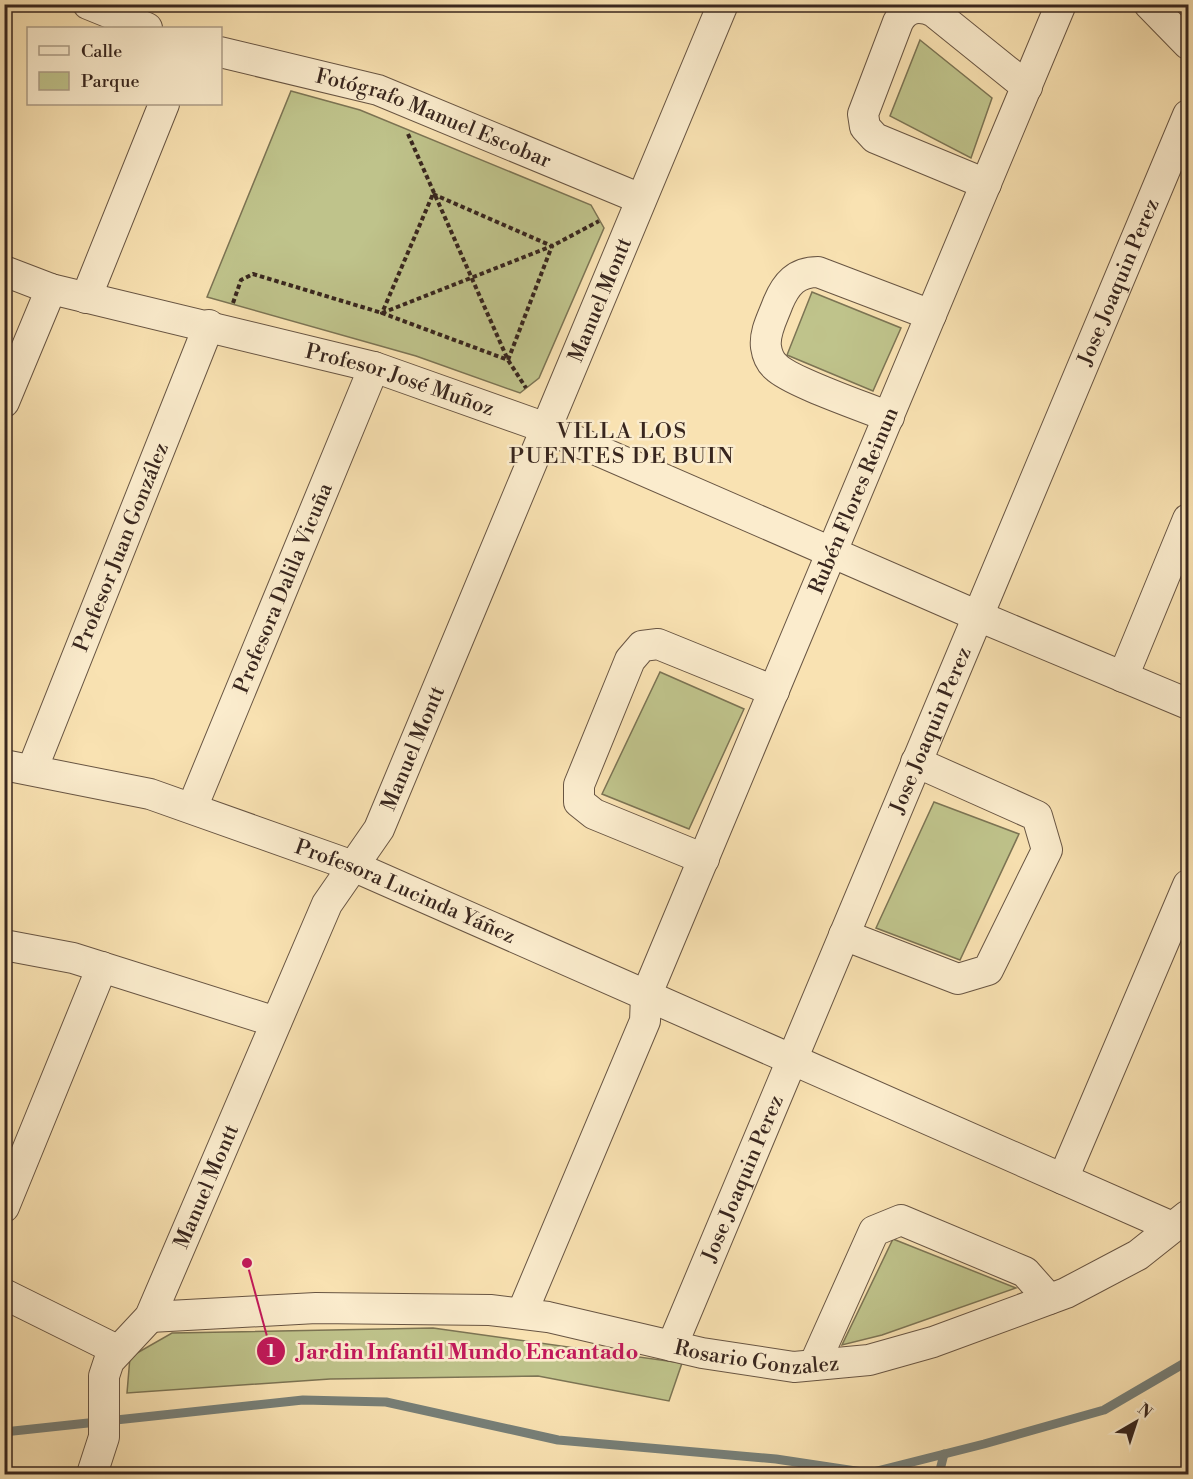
<svg xmlns="http://www.w3.org/2000/svg" width="1193" height="1479" viewBox="0 0 1193 1479" font-family="'Libre Bodoni',serif">
<rect width="100%" height="100%" fill="#f9e2b2"/>
<filter id="stains"><feTurbulence type="fractalNoise" baseFrequency=".00333" numOctaves="4"/><feColorMatrix values="0 0 0 0 .2 0 0 0 0 .09 0 0 0 0 .02 0 0 0 .5 -.17"/></filter>
<radialGradient id="worn" r=".72"><stop offset=".6" stop-color="#630" stop-opacity="0"/><stop offset="1" stop-color="#630" stop-opacity=".3"/></radialGradient>
<g fill="#bfc38b" stroke="#7c7454" stroke-width="1.5">
<polygon points="920,40 992,98 971,158 890,116"/>
<polygon points="291,91 360,110 591,205 604,228 539,378 520,393 416,356 207,297"/>
<polygon points="812,292 901,328 873,391 787,355"/>
<polygon points="660,672 744,709 689,829 602,794"/>
<polygon points="934,802 1019,834 960,960 876,928"/>
<polygon points="893,1239 1016,1288 882,1335 842,1345"/>
<polygon points="433,1328 682,1363 669,1401 538,1376 330,1379 127,1393 130,1357 172,1333"/>
</g>
<g fill="none" stroke-linecap="round" stroke-linejoin="round">
<g stroke="#778079" stroke-width="9">
<polyline points="4,1432 303,1400 386,1402 558,1440 776,1459 869,1473 984,1444 1104,1410 1188,1361"/>
<polyline points="939,1474 944,1454"/>
</g>
<defs>
<g id="minor">
<polyline points="88,4 147,28"/>
<polyline points="1149,4 1188,44"/>
<path id="s1" d="M220,52L378,90L641,199"/>
<path d="M986,184L875,138L865,127L863,114L898,22C906,7 919,5 934,12L1027,87"/>
<path id="s2" d="M4,271L51,289L374,367L546,428L978,616L1188,704"/>
<polyline points="86,298 164,104"/>
<polyline points="4,402 51,289"/>
<path d="M889,417C865,407 791,382 776,367C770,362 767,354 766,347C764,332 773,317 778,303C786,284 796,272 818,272L931,315"/>
<polyline points="1123,677 1188,519"/>
<path id="s3" d="M4,765L150,794L353,866L1172,1227"/>
<path id="s4" d="M32,770L209,325"/>
<path id="s5" d="M192,808L374,367"/>
<polyline points="704,859 594,814 579,802 579,785 630,660 642,646 658,644 774,691"/>
<polyline points="844,935 958,979 988,970 1047,850 1037,816 916,762"/>
<polyline points="4,945 73,958 276,1022"/>
<polyline points="1063,1179 1188,885"/>
<polyline points="4,1207 102,967"/>
<polyline points="4,1294 117,1350"/>
<path id="s6" d="M522,1313L645,1021L646,996L1061,4"/>
<path id="s7" d="M150,1317L316,1308L490,1310L548,1317L702,1353L794,1367L869,1360L933,1342L1066,1293L1138,1255L1187,1216"/>
<path id="s8" d="M672,1346L1188,115"/>
<polyline points="814,1365 874,1231 901,1220 1025,1272 1049,1299"/>
<path id="s9" d="M92,1474L104,1437V1376L109,1361L150,1317L327,904L379,829L723,4"/>
</g>
</defs>
<use href="#minor" stroke="#685543" stroke-width="32"/>
<g stroke="#38261e" stroke-width="4" stroke-dasharray="4.5 3" stroke-linecap="butt">
<polyline points="408,134 508,360 526,388"/>
<polygon points="433,194 552,246 508,360 382,313"/>
<polyline points="233,303 241,280 253,274 382,313 552,246 599,221"/>
</g>
<use href="#minor" stroke="#fbeccd" stroke-width="30"/>
</g>
<g text-anchor="middle" stroke-width="5" stroke-linejoin="round" paint-order="stroke">
<g font-size="21" fill="#38261e" stroke="#fbeccd">
<text dy="7" stroke="none"><textPath href="#s1" startOffset="224">Fotógrafo Manuel Escobar</textPath></text>
<text dy="7" stroke="none"><textPath href="#s8" startOffset="1154">Jose Joaquin Perez</textPath></text>
<text dy="7" stroke="none"><textPath href="#s9" startOffset="1290">Manuel Montt</textPath></text>
<text dy="7" stroke="none"><textPath href="#s2" startOffset="411">Profesor José Muñoz</textPath></text>
<text dy="7" stroke="none"><textPath href="#s6" startOffset="879">Rubén Flores Reinun</textPath></text>
<text dy="7" stroke="none"><textPath href="#s4" startOffset="240">Profesor Juan González</textPath></text>
<text dy="7" stroke="none"><textPath href="#s5" startOffset="238">Profesora Dalila Vicuña</textPath></text>
<text dy="7" stroke="none"><textPath href="#s8" startOffset="668">Jose Joaquin Perez</textPath></text>
<text dy="7" stroke="none"><textPath href="#s9" startOffset="804">Manuel Montt</textPath></text>
<text dy="7" stroke="none"><textPath href="#s3" startOffset="422">Profesora Lucinda Yáñez</textPath></text>
<text dy="7" stroke="none"><textPath href="#s8" startOffset="182">Jose Joaquin Perez</textPath></text>
<text dy="7" stroke="none"><textPath href="#s9" startOffset="318">Manuel Montt</textPath></text>
<text dy="7" stroke="none"><textPath href="#s7" startOffset="612">Rosario Gonzalez</textPath></text>
</g>
<g font-size="22" letter-spacing="1.5" fill="#38261e" stroke="#fbeccd">
<text x="622" y="438">VILLA LOS<tspan x="622" dy="25">PUENTES DE BUIN</tspan></text>
</g>
</g>
<path fill="none" stroke="#c2185b" stroke-width="2" d="M247 1263L271 1351"/>
<g fill="#c2185b" stroke="#fbeccd" stroke-width="2">
<circle cx="247" cy="1263" r="6"/>
<circle cx="271" cy="1351" r="15"/>
</g>
<g font-size="18" text-anchor="middle" font-weight="bold" fill="#fff">
<text x="271" y="1357">1</text>
</g>
<g font-size="22" text-anchor="middle" font-weight="bold" fill="#c2185b" stroke="#fbeccd" stroke-width="5" stroke-linejoin="round" paint-order="stroke">
<text x="468" y="1359">Jardin Infantil Mundo Encantado</text>
</g>
<rect width="1193" height="1479" fill="none" stroke="#f9e2b2" stroke-width="24"/>
<rect x="6" y="6" width="1181" height="1467" fill="none" stroke="#38261e" stroke-width="3"/>
<rect x="12" y="12" width="1169" height="1455" fill="none" stroke="#38261e" stroke-width="1.5"/>
<rect x="27" y="27" width="195" height="78" fill="#fbeccd" stroke="#ad9d87" stroke-width="1.5"/>
<rect x="39" y="46" width="30" height="9" fill="#fbeccd" stroke="#ad9d87" stroke-width="1.5"/>
<text x="81" y="57" font-size="18" fill="#38261e">Calle</text>
<rect x="39" y="72" width="30" height="18" fill="#bfc38b" stroke="#ad9d87" stroke-width="1.5"/>
<text x="81" y="87" font-size="18" fill="#38261e">Parque</text>
<g transform="translate(1136 1422) rotate(39)" stroke="#fbeccd" stroke-width="4.5" paint-order="stroke">
<path d="M0-4.5L10 22L0 15L-10 22Z" fill="#38261e"/>
<text y="-9" font-size="16" font-weight="bold" text-anchor="middle" fill="#38261e">N</text>
</g>
<rect width="100%" height="100%" filter="url(#stains)"/>
<rect width="100%" height="100%" fill="url(#worn)"/>
</svg>
